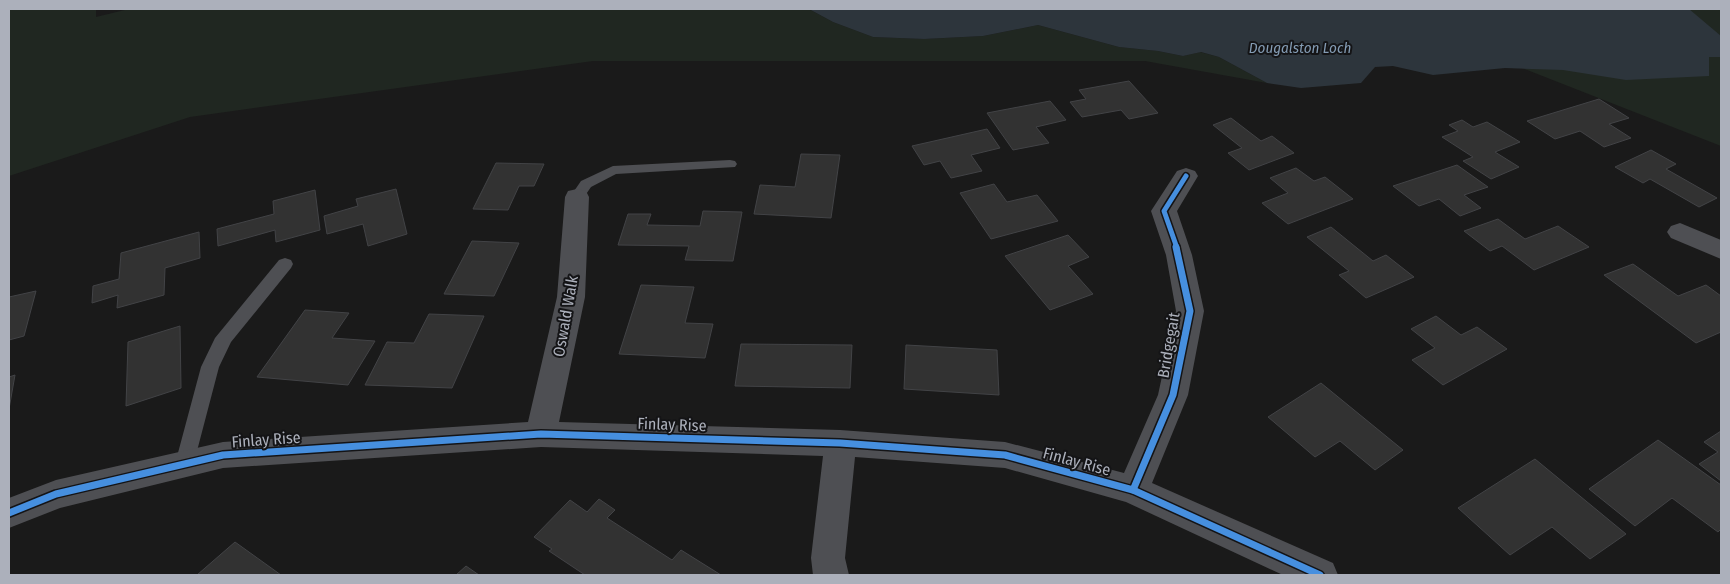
<svg xmlns="http://www.w3.org/2000/svg" width="1730" height="584" viewBox="0 0 1730 584" font-family="'Fira Sans Condensed',sans-serif">
<rect width="100%" height="100%" fill="#1a1a1a"/>
<g fill="#202721">
<polygon points="9,9 96,9 96,17 129,9 809,9 833,22 873,37 924,39 983,36 1038,25 1119,47 1158,51 1183,56 1200,52 1219,57 1267,83 1145,61 593,61 190,117 9,176"/>
<polygon points="1681,9 1721,9 1721,146 1522,68"/>
</g>
<polygon fill="#2d353c" points="809,9 1689,9 1721,36 1721,57 1709,57 1709,76 1626,80 1563,70 1505,68 1433,75 1393,66 1375,67 1361,83 1301,88 1267,83 1219,57 1201,52 1183,56 1158,51 1119,47 1038,25 983,36 924,39 873,37 833,22"/>
<g fill="#323232" stroke="#424346">
<polygon points="1129,81 1158,113 1129,119 1121,110 1082,117 1070,102 1086,99 1079,90"/>
<polygon points="1599,99 1629,118 1609,124 1631,138 1604,147 1580,131 1555,139 1527,121"/>
<polygon points="1050,101 1066,120 1036,127 1049,143 1013,150 987,113"/>
<polygon points="1231,118 1261,141 1272,136 1294,153 1249,170 1228,153 1242,148 1213,125"/>
<polygon points="1462,120 1473,127 1487,122 1520,142 1495,152 1519,167 1491,179 1463,161 1473,157 1442,137 1458,131 1449,125"/>
<polygon points="987,129 1000,148 971,155 982,171 951,178 940,161 924,165 912,146"/>
<polygon points="1651,150 1676,164 1666,169 1717,198 1699,207 1650,179 1643,183 1615,167"/>
<polygon points="801,154 840,155 831,218 754,214 760,185 795,187"/>
<polygon points="496,163 544,164 534,186 519,186 508,210 473,209"/>
<polygon points="1457,165 1488,187 1464,195 1481,208 1460,216 1439,199 1419,206 1393,186"/>
<polygon points="1296,168 1314,181 1325,177 1353,199 1288,224 1262,203 1288,193 1270,178"/>
<polygon points="994,184 1007,202 1037,195 1058,221 991,239 960,193"/>
<polygon points="396,189 407,234 368,246 363,224 327,234 324,216 358,206 356,199"/>
<polygon points="315,190 320,230 276,242 275,230 218,246 217,229 274,214 273,201"/>
<polygon points="703,211 742,212 733,261 685,260 689,246 618,245 628,214 651,214 647,225 700,226"/>
<polygon points="1498,219 1525,239 1558,226 1589,247 1534,270 1502,246 1490,251 1464,231"/>
<polygon points="1331,227 1373,261 1386,255 1414,277 1366,298 1339,275 1349,271 1307,237"/>
<polygon points="199,232 200,258 165,268 164,295 117,308 118,295 92,303 93,286 119,279 121,253"/>
<polygon points="1068,235 1089,257 1068,266 1093,294 1050,310 1005,256"/>
<polygon points="472,241 519,243 494,296 444,294"/>
<polygon points="1633,264 1678,296 1706,285 1721,296 1721,332 1696,343 1604,275"/>
<polygon points="641,285 694,287 685,323 713,324 705,358 619,354"/>
<polygon points="36,291 24,336 9,340 9,297"/>
<polygon points="305,310 349,313 332,338 375,341 348,385 257,377"/>
<polygon points="429,314 484,316 452,388 365,385 387,342 414,343"/>
<polygon points="1436,316 1461,335 1477,327 1507,349 1443,385 1412,360 1435,348 1411,329"/>
<polygon points="180,326 181,388 126,406 128,342"/>
<polygon points="741,344 852,345 850,388 735,386"/>
<polygon points="906,345 997,350 999,395 904,389"/>
<polygon points="15,375 9,409 9,377"/>
<polygon points="1321,383 1403,450 1375,470 1340,441 1315,457 1268,417"/>
<polygon points="1721,431 1721,481 1699,464 1718,452 1704,442"/>
<polygon points="1658,440 1721,485 1721,529 1718,532 1672,498 1635,526 1589,489"/>
<polygon points="1535,459 1626,534 1590,559 1552,527 1510,555 1458,508"/>
<polygon points="599,499 615,510 607,518 672,560 681,550 721,575 585,575 549,551 552,549 534,537 570,500 587,512"/>
<polygon points="235,542 281,575 197,575"/>
<polygon points="466,566 479,575 456,575"/>
</g>
<g fill="none" stroke-linecap="round" stroke-linejoin="round">
<g fill="#4e4f53" fill-rule="evenodd">
<polygon points="730,160 735,161 737,164 735,167 616,174 591,187 582,200 572,200 570,197 581,181 613,166"/>
<polygon points="285,258 291,260 293,264 291,268 231,342 219,367 192,470 185,472 178,470 175,464 201,367 215,338 279,260"/>
</g>
<g fill="#4e4f53" fill-rule="evenodd">
<polygon points="1186,168 1195,171 1198,176 1177,211 1192,255 1204,311 1188,395 1152,483 1333,563 1338,575 1283,575 1126,502 1005,468 855,457 845,558 849,575 813,575 811,558 823,456 541,447 223,468 60,508 9,528 9,498 56,480 223,442 528,422 557,297 565,197 568,191 577,189 586,191 589,197 585,297 559,422 840,430 1005,442 1124,473 1158,395 1176,311 1166,255 1151,211 1177,171"/>
<polygon points="1680,223 1721,240 1721,259 1671,238 1667,232 1671,226"/>
</g>
<defs>
<polyline id="cycleway-far1" points="1177,248 1164,211 1186,176"/>
<g id="cycleway">
<polyline points="1133,490 1173,395 1190,311 1176,247"/>
<polyline points="9,513 56,494 223,455 541,434 840,443 1005,455 1133,490 1320,575"/>
</g>
</defs>
<use href="#cycleway-far1" stroke="#141416" stroke-width="8"/>
<use href="#cycleway" stroke="#141416" stroke-width="10"/>
<use href="#cycleway-far1" stroke="#468fdf" stroke-width="5"/>
<use href="#cycleway" stroke="#468fdf" stroke-width="7"/>
</g>
<g text-anchor="middle" stroke-width="4" stroke-linejoin="round" paint-order="stroke">
<g font-size="15" font-style="italic" fill="#849cb4" stroke="#141416">
<text x="1300" y="53">Dougalston Loch</text>
</g>
<g font-size="16" fill="#acb0bb" stroke="#141416">
<text transform="translate(565 316) rotate(-80)" y="6">Oswald Walk</text>
<text transform="translate(1168 345) rotate(-80)" y="6">Bridgegait</text>
<text transform="translate(672 424) rotate(2)" y="6">Finlay Rise</text>
<text transform="translate(266 439) rotate(-4)" y="6">Finlay Rise</text>
<text transform="translate(1077 461) rotate(15)" y="6">Finlay Rise</text>
</g>
</g>
<rect width="1730" height="584" fill="none" stroke="#acb0bb" stroke-width="20"/>
</svg>
